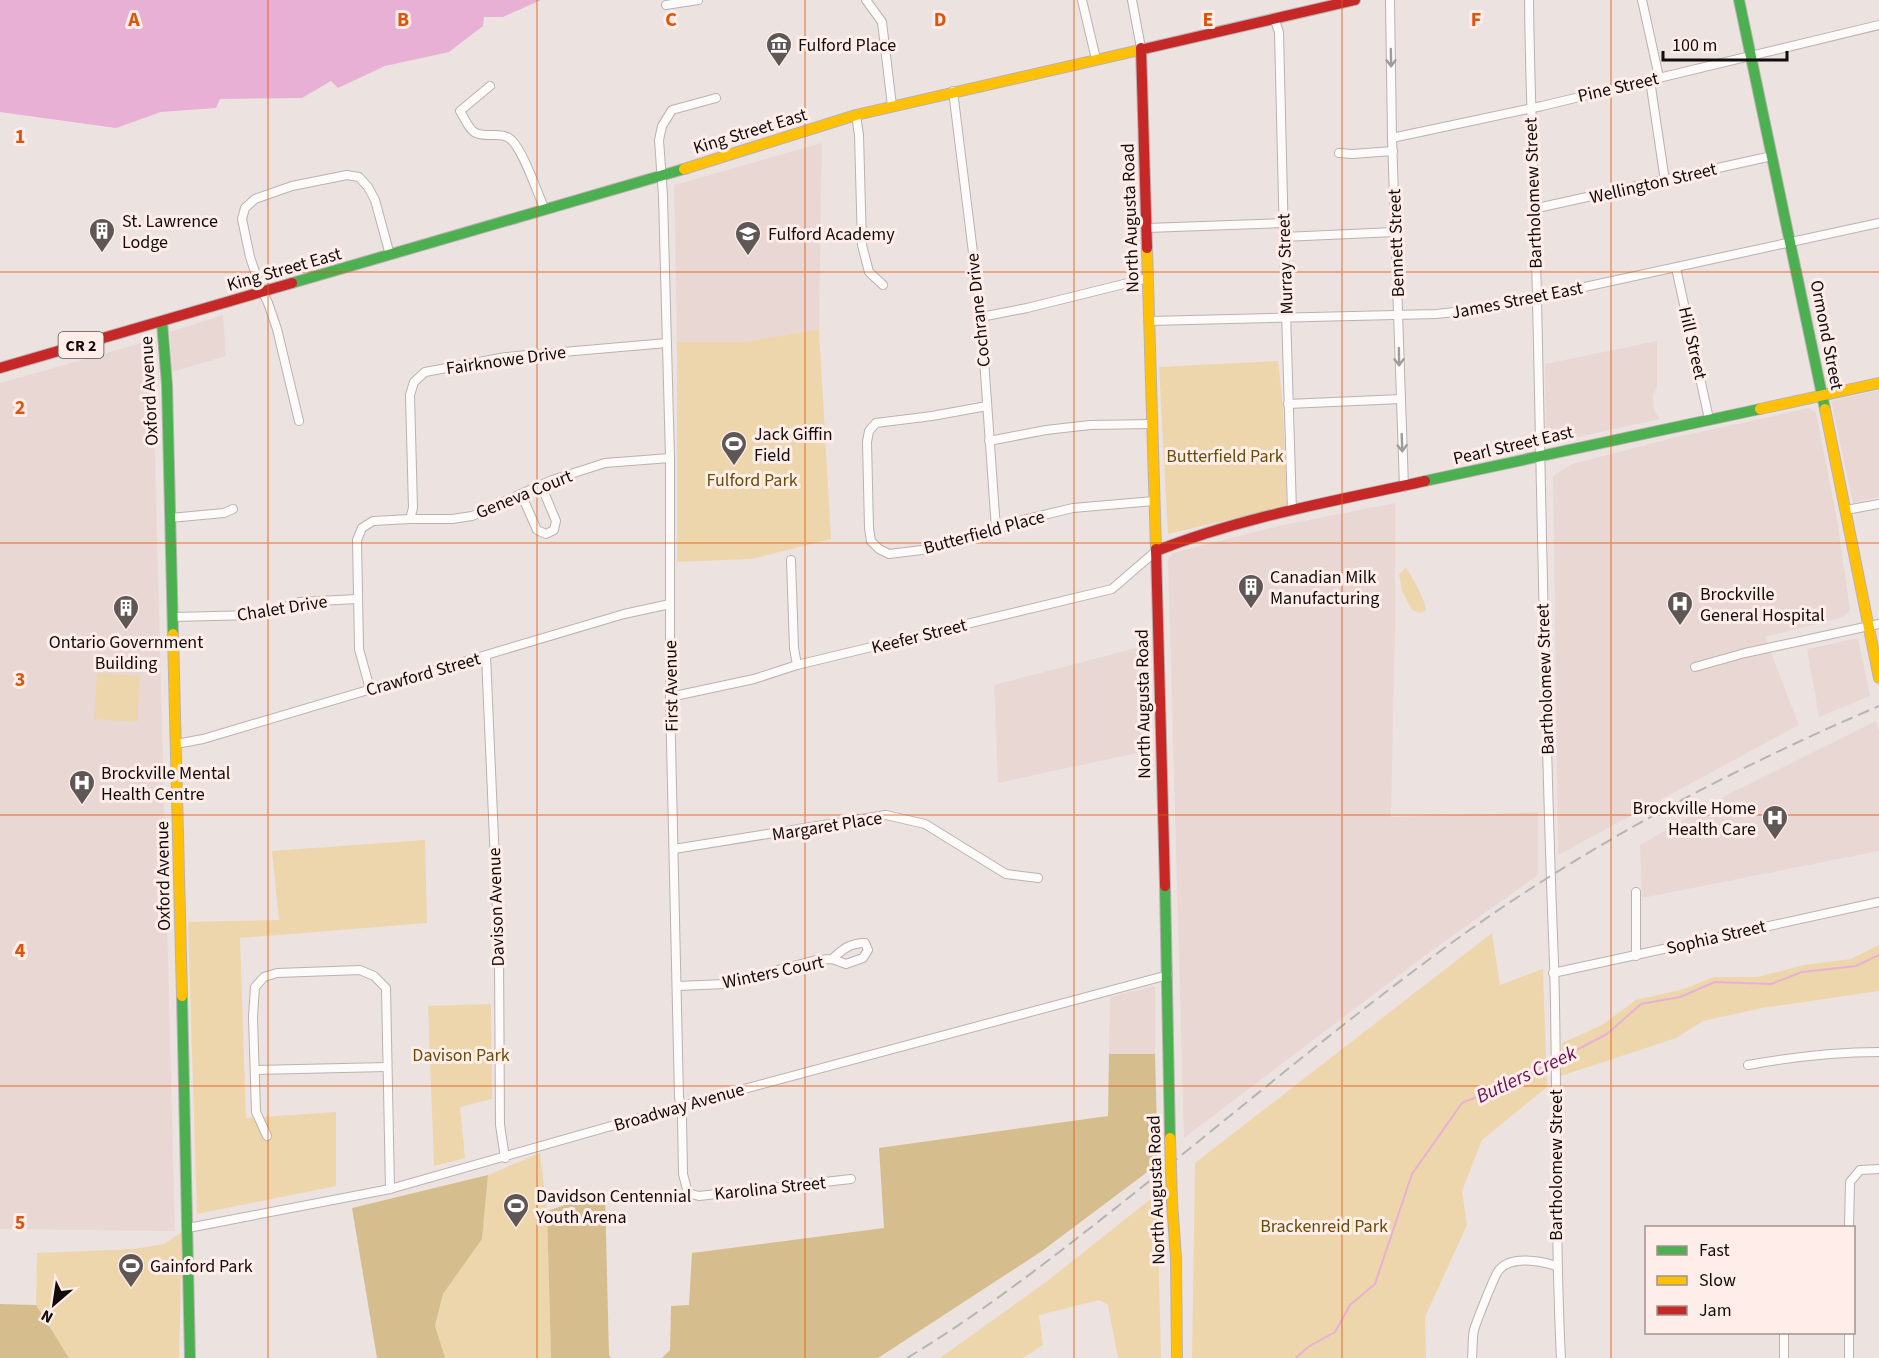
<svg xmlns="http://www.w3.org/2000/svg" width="1879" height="1358" viewBox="0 0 1879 1358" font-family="'Source Sans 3',sans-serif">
<rect width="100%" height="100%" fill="#ece3e1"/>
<g fill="#e9d7d3">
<polygon points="822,143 819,329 745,342 677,342 674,185"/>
<polygon points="223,315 226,356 172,372 170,332"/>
<polygon points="152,340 175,1231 0,1229 0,383"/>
<polygon points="1657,341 1657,388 1653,395 1654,411 1660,419 1546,444 1545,364"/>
<polygon points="1879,390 1879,497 1853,503 1831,401"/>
<polygon points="1809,408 1816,413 1837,519 1850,610 1843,617 1765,637 1799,725 1558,855 1553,476 1572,464 1673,438"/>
<polygon points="1395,503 1395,627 1391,817 1538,812 1538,875 1423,957 1184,1138 1168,560 1173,553 1278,526"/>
<polygon points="1858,638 1870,696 1819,717 1807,649"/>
<polygon points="1148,645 1151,750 998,783 994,685"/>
<polygon points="1876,721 1879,732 1879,851 1642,898 1640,845 1723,797"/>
<polygon points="1155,986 1155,1054 1109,1054 1110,997"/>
</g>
<g fill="#edd6ab">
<polygon points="819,329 831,539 751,559 677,562 677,342 745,342"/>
<polygon points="1278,361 1283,407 1287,506 1168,534 1159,367"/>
<path d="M1406,568C1412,576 1425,600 1426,610L1421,613L1412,610L1402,591L1399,574Z"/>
<polygon points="97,673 140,676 137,722 94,719"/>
<polygon points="425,840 427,923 240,938 246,1118 336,1112 336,1186 197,1214 188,922 279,920 272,851"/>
<polygon points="1492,933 1500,985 1543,969 1547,1087 1482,1140 1462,1191 1467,1225 1425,1317 1426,1358 1192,1358 1195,1163"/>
<polygon points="1879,945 1879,991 1762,1008 1703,1021 1676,1038 1561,1076 1562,1043 1602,1025 1636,1000 1684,989 1714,977 1757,977 1804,965 1851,959"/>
<polygon points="491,1004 492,1099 460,1107 465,1158 434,1166 428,1006"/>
<polygon points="540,1153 547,1211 551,1358 445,1358 435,1327 443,1294 482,1239 488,1175"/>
<polygon points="1157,1194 1161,1358 1118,1358 1108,1305 1099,1300 1039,1315 1043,1345 1023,1358 940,1358 1046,1282"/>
<polygon points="182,1232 179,1358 69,1358 36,1305 37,1253 134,1249 164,1244"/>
</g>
<g fill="#d5bd8d">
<polygon points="1109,1054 1155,1054 1158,1164 1042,1251 878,1358 662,1358 670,1350 671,1306 689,1305 692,1253 884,1228 879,1148 1108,1116"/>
<polygon points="488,1175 482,1239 443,1294 435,1326 445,1358 377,1358 352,1208"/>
<polygon points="605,1192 609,1355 611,1358 551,1358 547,1211"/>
<polygon points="0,1304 36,1305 69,1358 0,1358"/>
</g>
<polygon fill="#e8b0d4" points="0,0 541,0 503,17 484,17 483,26 449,52 385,66 338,88 331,81 302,98 220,99 216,108 161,112 116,128 0,112"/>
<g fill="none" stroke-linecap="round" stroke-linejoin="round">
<g stroke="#e8b0d4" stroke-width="2">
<polyline points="1559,1059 1607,1034 1641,1004 1680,997 1715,982 1771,984 1802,972 1856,966 1879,955"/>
<polyline points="1296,1358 1308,1347 1335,1332 1350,1305 1375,1284 1412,1174 1462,1103 1525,1077 1554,1062"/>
</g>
<defs>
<g id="street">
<polyline points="866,0 882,22 892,106"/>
<polyline points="1082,0 1096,59"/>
<polyline points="1132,0 1141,48"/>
<polyline points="1390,0 1392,138 1404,487"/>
<path d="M1529,0C1530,100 1535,200 1537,300C1542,521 1545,742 1554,962C1558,1094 1554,1226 1561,1358"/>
<polyline points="1642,0 1659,77"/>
<polyline points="666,5 698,0"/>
<path d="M1274,18L1279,32C1282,192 1287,351 1292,511"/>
<polyline points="1650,80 1665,181"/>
<path d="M490,86L460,111C472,131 470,136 495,135C500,135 504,135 509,138C522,146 538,195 545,210"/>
<polyline points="953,91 981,317 996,529"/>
<polyline points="716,98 672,110 662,126 659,140 663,196 670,458 670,697 679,1097 682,1118 683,1174 688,1193 699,1196 851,1179"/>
<polyline points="856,115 859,135 862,245 869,272 883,285"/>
<polyline points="1392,138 1542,106 1879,25"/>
<polyline points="1339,153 1352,154 1393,151"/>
<polyline points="1533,209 1772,156"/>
<polyline points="1147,228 1283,223"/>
<polyline points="1283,237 1395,232"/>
<polyline points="1676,268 1709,419"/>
<polyline points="981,317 1027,308 1148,278"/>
<polyline points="1149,321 1436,314 1483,309 1879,223"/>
<polyline points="1288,404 1401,399"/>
<polyline points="987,406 932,416 876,423 869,431 867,442 869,528 871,541 879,549 889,554 922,550 986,535 1014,522 1073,508 1154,501"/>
<polyline points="299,421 277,329 268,303 259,284 250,257 242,219 245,208 255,199 292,186 347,175 359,177 368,187 375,200 390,255"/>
<polyline points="989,441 1046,430 1090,425 1153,424"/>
<polyline points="521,494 537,530 546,534 554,530 556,521 541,485"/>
<polyline points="1846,510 1879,504"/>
<polyline points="170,518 224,513 233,509"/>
<polyline points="410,519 413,508 410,395 414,382 425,372 506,357 667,343"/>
<polyline points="791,560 794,648 797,665"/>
<polyline points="172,617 261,615 300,602 357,599"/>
<polyline points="486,656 499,954 500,1125 505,1158"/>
<polyline points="1695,667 1745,653 1879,624"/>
<polyline points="370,689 359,649 357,540 362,528 373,521 410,519 452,519 472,516 552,480 605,463 670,458"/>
<polyline points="670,697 754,679 797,665 1112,589 1156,551"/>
<polyline points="176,744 203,739 624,614 670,604"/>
<polyline points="674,849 886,815 925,824 1006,874 1038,878"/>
<polyline points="1636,956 1636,892"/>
<polyline points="1553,973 1879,902"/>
<path d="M678,986L725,984L816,960L832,959L846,964L863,958L868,950L865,943C850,943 843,949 832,959"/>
<path d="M1748,1065C1792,1057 1834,1052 1879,1052"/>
<polyline points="255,1070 387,1067"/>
<polyline points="267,1136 256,1112 253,1017 255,987 264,977 277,973 360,970 374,976 386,988 390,1189"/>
<polyline points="188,1228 390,1189 692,1103 1168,975"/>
<polyline points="1849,1228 1850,1182 1860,1170 1879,1169"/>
<path d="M1472,1358C1473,1349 1472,1339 1474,1330C1476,1323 1495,1274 1499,1270C1511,1255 1541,1261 1556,1266"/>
<polyline points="1784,1358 1784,1332"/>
<polyline points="1849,1358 1849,1332"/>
</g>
<g id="fast">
<polyline points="1739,0 1825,409"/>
<polyline points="292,283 684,169"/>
<polyline points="162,322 167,385 173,634"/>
<polyline points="1425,481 1760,409"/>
<polyline points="1165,886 1170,1138"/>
<polyline points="182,996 190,1358"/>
</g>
<g id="slow">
<polyline points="684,169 856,115 1144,49"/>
<polyline points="1147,248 1156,549"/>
<polyline points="1760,409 1879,383"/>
<polyline points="1825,409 1879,678"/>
<polyline points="173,634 182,996"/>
<polyline points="1172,1202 1176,1258 1177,1358"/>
</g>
<g id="jam">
<polyline points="1141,48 1147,248"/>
<polyline points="1144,49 1355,0"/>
<polyline points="0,368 292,283"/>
<polyline points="1156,549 1165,886"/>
<path d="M1156,551C1242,517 1335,501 1425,481"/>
</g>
</defs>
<use href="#street" stroke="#b9b2b1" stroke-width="10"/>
<use href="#fast" stroke="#b9b2b1" stroke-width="12"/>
<use href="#slow" stroke="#b9b2b1" stroke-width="12"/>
<use href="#jam" stroke="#b9b2b1" stroke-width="12"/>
<use href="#street" stroke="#fcfbfa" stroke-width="8"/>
<use href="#fast" stroke="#4caf50" stroke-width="10"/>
<use href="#slow" stroke="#ffc107" stroke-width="10"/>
<use href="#jam" stroke="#c62828" stroke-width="10"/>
<path stroke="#b6b4b4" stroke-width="2" stroke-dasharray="12 6" stroke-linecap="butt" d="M907,1358C985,1311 1056,1255 1127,1199C1226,1120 1322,1039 1423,964C1563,858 1718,775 1879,706"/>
<defs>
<polyline id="slow-bridge" points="1170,1138 1172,1202"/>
</defs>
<use href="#slow-bridge" stroke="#b9b2b1" stroke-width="12" stroke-linecap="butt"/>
<use href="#slow-bridge" stroke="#ffc107" stroke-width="10"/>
</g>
<defs><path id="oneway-shaft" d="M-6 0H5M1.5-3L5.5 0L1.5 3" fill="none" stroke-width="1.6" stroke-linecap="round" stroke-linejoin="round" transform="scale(1.5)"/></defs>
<g stroke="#9e9b9a">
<use href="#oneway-shaft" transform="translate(1391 58) rotate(89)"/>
<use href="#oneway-shaft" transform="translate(1399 357) rotate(89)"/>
<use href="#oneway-shaft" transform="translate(1402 443) rotate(88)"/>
</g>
<path fill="none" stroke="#dd550c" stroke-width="1.5" stroke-opacity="0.55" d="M268,0V1358M537,0V1358M805,0V1358M1074,0V1358M1342,0V1358M1611,0V1358M0,272H1879M0,543H1879M0,815H1879M0,1086H1879"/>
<defs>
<symbol id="museum-pin" viewBox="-11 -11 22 30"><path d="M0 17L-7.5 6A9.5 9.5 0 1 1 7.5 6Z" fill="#5e5756" stroke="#ffede9"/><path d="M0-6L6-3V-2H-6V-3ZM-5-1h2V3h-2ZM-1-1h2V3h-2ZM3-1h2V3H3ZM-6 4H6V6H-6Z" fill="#fff"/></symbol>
<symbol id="building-pin" viewBox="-11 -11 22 30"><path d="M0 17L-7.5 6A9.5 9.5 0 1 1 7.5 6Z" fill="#5e5756" stroke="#ffede9"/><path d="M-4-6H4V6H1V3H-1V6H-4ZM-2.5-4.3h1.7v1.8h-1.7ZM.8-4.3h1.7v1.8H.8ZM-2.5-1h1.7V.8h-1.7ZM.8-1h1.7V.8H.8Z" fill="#fff"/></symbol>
<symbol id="school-pin" viewBox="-11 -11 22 30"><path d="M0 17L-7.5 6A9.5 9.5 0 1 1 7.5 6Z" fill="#5e5756" stroke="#ffede9"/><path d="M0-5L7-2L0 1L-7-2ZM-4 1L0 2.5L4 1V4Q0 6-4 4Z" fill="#fff"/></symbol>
<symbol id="stadium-pin" viewBox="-11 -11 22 30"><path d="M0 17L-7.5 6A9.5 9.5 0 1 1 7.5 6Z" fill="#5e5756" stroke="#ffede9"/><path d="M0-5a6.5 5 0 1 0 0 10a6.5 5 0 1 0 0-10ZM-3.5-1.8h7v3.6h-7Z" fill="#fff"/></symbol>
<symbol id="hospital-pin" viewBox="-11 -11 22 30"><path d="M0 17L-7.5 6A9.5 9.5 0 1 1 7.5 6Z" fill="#5e5756" stroke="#ffede9"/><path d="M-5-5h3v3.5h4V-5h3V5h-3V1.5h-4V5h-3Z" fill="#fff"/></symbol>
</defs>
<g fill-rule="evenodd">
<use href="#museum-pin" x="764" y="30" width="30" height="40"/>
<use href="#building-pin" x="87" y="216" width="30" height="40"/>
<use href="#school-pin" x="733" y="219" width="30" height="40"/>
<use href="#stadium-pin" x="719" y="429" width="30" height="40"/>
<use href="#building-pin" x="1236" y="572" width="30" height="40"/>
<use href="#hospital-pin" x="1665" y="589" width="30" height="40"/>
<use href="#building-pin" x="111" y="593" width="30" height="40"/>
<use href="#hospital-pin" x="67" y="768" width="30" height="40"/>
<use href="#hospital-pin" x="1760" y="803" width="30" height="40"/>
<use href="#stadium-pin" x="501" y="1191" width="30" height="40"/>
<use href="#stadium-pin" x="116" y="1251" width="30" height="40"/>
</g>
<g text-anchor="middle" stroke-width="6" stroke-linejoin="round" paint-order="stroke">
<rect fill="#ffede9" stroke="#59504e" stroke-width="1.5" x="58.5" y="332" width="45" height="26" rx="4.5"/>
<g font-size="16" font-weight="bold" fill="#120c0b">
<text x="81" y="351">CR 2</text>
</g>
<g font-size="18" fill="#120c0b" stroke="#ffede9" text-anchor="start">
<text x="798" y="51">Fulford Place</text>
<text x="122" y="227">St. Lawrence<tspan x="122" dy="21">Lodge</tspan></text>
<text x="768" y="240">Fulford Academy</text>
<text x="754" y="440">Jack Giffin<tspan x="754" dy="21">Field</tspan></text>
<text x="1270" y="583">Canadian Milk<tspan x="1270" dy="21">Manufacturing</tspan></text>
<text x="1700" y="600">Brockville<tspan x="1700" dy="21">General Hospital</tspan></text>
<text x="126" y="648" text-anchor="middle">Ontario Government<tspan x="126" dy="21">Building</tspan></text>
<text x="101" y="779">Brockville Mental<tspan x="101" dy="21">Health Centre</tspan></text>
<text x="1756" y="814" text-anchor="end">Brockville Home<tspan x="1756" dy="21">Health Care</tspan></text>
<text x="536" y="1202">Davidson Centennial<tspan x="536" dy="21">Youth Arena</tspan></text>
<text x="150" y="1272">Gainford Park</text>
</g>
<g font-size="18" fill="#120c0b" stroke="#ffede9">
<text transform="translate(1618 87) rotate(-13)" y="6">Pine Street</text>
<text transform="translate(750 131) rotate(-17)" y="6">King Street East</text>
<text transform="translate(1653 183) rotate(-13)" y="6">Wellington Street</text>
<text transform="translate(1533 193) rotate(-92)" y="6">Bartholomew Street</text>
<text transform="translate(1130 218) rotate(-92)" y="6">North Augusta Road</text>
<text transform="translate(1396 243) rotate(-92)" y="6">Bennett Street</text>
<text transform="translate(1285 264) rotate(-92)" y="6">Murray Street</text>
<text transform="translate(284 269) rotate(-16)" y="6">King Street East</text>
<text transform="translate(1517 300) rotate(-11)" y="6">James Street East</text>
<text transform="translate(978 310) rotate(-96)" y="6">Cochrane Drive</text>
<text transform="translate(1827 335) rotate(79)" y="6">Ormond Street</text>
<text transform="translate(1693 343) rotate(77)" y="6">Hill Street</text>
<text transform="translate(506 360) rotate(-8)" y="6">Fairknowe Drive</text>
<text transform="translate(149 391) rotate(-93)" y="6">Oxford Avenue</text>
<text transform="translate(1513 445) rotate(-13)" y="6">Pearl Street East</text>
<text transform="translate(524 494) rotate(-22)" y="6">Geneva Court</text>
<text transform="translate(984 532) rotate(-15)" y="6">Butterfield Place</text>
<text transform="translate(282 608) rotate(-9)" y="6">Chalet Drive</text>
<text transform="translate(919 636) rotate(-14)" y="6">Keefer Street</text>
<text transform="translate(423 674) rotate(-16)" y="6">Crawford Street</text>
<text transform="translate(1545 679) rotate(-92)" y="6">Bartholomew Street</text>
<text transform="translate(671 686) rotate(-91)" y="6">First Avenue</text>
<text transform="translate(1143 704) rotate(-91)" y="6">North Augusta Road</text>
<text transform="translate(827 826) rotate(-9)" y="6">Margaret Place</text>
<text transform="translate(163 876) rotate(-91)" y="6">Oxford Avenue</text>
<text transform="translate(496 907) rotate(-92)" y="6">Davison Avenue</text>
<text transform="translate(1716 937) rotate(-13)" y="6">Sophia Street</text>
<text transform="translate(773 972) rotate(-12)" y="6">Winters Court</text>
<text transform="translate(679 1107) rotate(-16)" y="6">Broadway Avenue</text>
<text transform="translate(1556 1165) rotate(-90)" y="6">Bartholomew Street</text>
<text transform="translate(770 1188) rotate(-6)" y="6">Karolina Street</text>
<text transform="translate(1156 1190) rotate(-92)" y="6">North Augusta Road</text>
</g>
<g font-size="18" fill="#674d08" stroke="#ffede9">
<text x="1225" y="462">Butterfield Park</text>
<text x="752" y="486">Fulford Park</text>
<text x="461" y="1061">Davison Park</text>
<text x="1324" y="1232">Brackenreid Park</text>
</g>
<g font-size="20" font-style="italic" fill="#690f55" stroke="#ffede9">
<text transform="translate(1526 1074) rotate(-25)" y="7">Butlers Creek</text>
</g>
</g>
<g font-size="20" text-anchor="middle" font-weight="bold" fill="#dd550c" stroke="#ffede9" stroke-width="6" stroke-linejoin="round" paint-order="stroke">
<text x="134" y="26">A</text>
<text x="403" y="26">B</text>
<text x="671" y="26">C</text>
<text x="940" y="26">D</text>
<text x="1208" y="26">E</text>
<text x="1476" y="26">F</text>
<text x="20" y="143">1</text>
<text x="20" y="414">2</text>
<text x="20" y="686">3</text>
<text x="20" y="957">4</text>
<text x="20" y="1229">5</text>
</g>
<rect x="1645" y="1226" width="210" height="108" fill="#ffede9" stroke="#a09390" stroke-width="1.5"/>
<rect x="1657" y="1246" width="30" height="9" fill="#4caf50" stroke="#a09390" stroke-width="1.5"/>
<text x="1699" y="1256" font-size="18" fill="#120c0b">Fast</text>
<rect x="1657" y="1276" width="30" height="9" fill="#ffc107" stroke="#a09390" stroke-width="1.5"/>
<text x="1699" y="1286" font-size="18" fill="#120c0b">Slow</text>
<rect x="1657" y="1306" width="30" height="9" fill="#c62828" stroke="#a09390" stroke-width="1.5"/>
<text x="1699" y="1316" font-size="18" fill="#120c0b">Jam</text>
<g transform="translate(54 1304) rotate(209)" stroke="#ffede9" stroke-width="4.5" paint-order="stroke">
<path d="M0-4.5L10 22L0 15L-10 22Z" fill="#120c0b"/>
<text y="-9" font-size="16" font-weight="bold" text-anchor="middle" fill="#120c0b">N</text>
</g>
<path d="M1663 51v9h124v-9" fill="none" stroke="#120c0b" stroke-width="3"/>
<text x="1672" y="51" font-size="18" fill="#120c0b" stroke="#ffede9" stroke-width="4.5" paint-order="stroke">100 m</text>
</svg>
